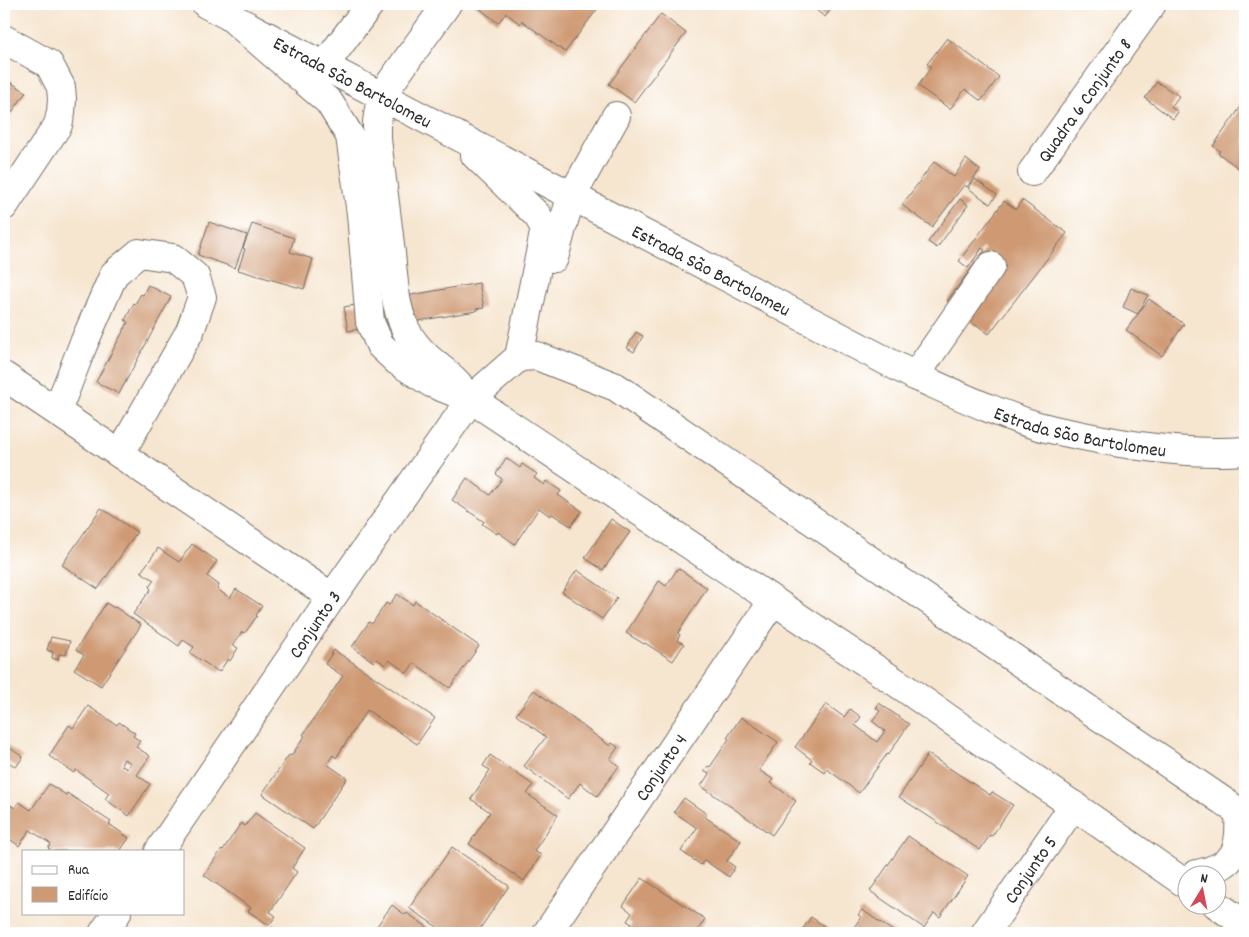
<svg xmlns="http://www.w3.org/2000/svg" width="1249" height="937" viewBox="0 0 1249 937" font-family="Dekko,sans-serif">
<rect width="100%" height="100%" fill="#fff"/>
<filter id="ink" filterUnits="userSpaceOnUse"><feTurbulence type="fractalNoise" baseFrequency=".02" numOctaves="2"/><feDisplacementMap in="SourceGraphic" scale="10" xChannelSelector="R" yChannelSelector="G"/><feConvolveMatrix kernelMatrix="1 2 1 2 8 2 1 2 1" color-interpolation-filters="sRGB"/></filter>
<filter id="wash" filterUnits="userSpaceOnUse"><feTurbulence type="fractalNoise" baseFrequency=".0096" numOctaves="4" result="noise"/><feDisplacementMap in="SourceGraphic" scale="20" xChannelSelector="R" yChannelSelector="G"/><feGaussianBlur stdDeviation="1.12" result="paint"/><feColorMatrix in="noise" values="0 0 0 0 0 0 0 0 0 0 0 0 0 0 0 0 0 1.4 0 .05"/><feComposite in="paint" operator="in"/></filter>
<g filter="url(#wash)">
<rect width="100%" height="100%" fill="#f6e5cf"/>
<g id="blocks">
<g fill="#cf9a73" fill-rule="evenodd">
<polygon points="474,4 601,4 565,52 522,21 520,24 506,13 498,23"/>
<polygon points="808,4 835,4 825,17"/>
<polygon points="661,14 686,33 634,102 609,84"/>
<polygon points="947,38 999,77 981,101 965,89 950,109 918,86 931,67 927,64"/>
<polygon points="4,78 26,92 4,124"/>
<polygon points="1157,82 1179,96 1171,107 1178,112 1173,119 1145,98"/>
<polygon points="1245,101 1245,173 1218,153 1220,151 1213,146"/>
<polygon points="966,159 980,170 967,187 964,185 932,227 902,205 934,162 954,177"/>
<polygon points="975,179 997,195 990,204 968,188"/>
<polygon points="960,199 968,205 937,248 928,242"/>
<polygon points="1022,200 1067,233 989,334 977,325 976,326 947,301 985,250 982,248 968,268 959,261 1004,201 1016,209"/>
<polygon points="209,222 247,235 235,268 198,255"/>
<polygon points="252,224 294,238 290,252 313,259 304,289 238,270 245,249 243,248"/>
<polygon points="479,283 484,308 476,309 476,311 412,322 412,320 348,331 344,307"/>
<polygon points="148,285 171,297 119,394 96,382 128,322 125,320 134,303 135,304 141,294 143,295"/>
<polygon points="1131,288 1148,295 1138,314 1149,299 1184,324 1162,356 1126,330 1138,314 1123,307"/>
<polygon points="636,332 643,336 634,352 627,348"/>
<polygon points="506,458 520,468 522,464 537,474 534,478 544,485 546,481 561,491 558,495 582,511 571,526 552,514 550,516 539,508 515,544 498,532 497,534 482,524 484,522 483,521 452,500 467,478 490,495 502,479 496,474"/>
<polygon points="101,508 137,532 98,589 62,565"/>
<polygon points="611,519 630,532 603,570 585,558"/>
<polygon points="192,544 217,561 207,576 219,585 217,589 230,598 236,589 262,606 256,615 257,616 245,633 242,632 233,645 238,648 230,661 228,659 219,672 190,653 194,647 183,640 179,646 133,614 151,589 149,587 154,580 141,572 157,550 158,548 179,562"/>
<polygon points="678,568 707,588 678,633 680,635 677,640 684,644 673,661 645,643 644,644 626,633 659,581 666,586"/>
<polygon points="577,570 617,598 602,619 562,592"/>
<polygon points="397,594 413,605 415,601 479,646 450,688 414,663 407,673 389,660 385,665 377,659 374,662 352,647 369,622 372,624 386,603 389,605"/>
<polygon points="106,603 114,608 115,607 141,625 101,686 74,669 84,655 76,650"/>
<polygon points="51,637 70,641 66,655 59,654 58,660 52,658 53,652 47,650"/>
<polygon points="334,650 435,718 417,744 367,710 336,758 333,755 327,764 347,778 313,829 262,794 289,755 291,756 305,736 303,735 343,676 325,664"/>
<polygon points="534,690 610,746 612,743 618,747 610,759 619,766 597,796 580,783 568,799 524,766 546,737 516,715"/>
<polygon points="879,703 909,724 888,755 887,754 859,793 827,769 825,773 810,762 812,760 795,747 826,704 844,717 850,709 861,717 855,725 877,742 885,731 872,721 880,711 876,708"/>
<path d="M88,706L117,725L119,722L135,733L133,736L140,741L136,747L150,756L137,775L150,784L129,816L105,799L109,793L76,770L74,773L49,756L69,725L73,728ZM124,759L131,763L127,769L121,765Z"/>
<polygon points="741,717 778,742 759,770 774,780 771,783 796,801 772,835 701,786 709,774 704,771 708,766 710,767 729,739 727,738"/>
<polygon points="7,746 23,757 16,767 4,759 4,750"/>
<polygon points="928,754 990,795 992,792 1013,805 992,836 990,835 980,850 899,797"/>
<polygon points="490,755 533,785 527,794 558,815 534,851 541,855 524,881 469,844 490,812 471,799 490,770 483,766"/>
<polygon points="49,784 66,795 67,793 111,822 109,824 129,838 120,851 49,851 50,849 48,848 51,844 30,830 19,846 4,835 6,830 4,828 4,801 15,808 19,802 31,810"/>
<polygon points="684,798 707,814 705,817 741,841 727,861 735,867 729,877 704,860 701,865 681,851 697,828 674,812"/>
<polygon points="255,813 305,848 292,868 297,872 270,912 276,916 269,925 248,911 251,908 204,875 222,849 223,850 241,823 245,826"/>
<polygon points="908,836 968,876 940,917 934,913 924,928 870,891"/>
<polygon points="452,847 509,886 477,933 446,933 409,908"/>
<polygon points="642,878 705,919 696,933 626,933 632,924 627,921 632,913 623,906"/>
<polygon points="392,905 405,915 407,913 436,933 372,933"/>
<polygon points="862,910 896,933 850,933 861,917 858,915"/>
<polygon points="811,917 834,933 800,933"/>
<polygon points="272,927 281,933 268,933"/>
</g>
</g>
</g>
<g filter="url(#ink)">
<use href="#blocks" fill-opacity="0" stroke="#726c64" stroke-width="1"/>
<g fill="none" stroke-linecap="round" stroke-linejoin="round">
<defs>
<g id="minor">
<path id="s1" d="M206,4L915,376C956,394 996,413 1038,426C1053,430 1068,433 1083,436C1136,447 1191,455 1245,451"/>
<path d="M447,4L381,96L377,122V139C381,174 386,209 390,245C394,275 393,310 410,337C417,347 424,355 433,362C442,370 452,376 459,385"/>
<polyline points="228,15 329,102 350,136 361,214 370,322 380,345 397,361 431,383 471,399 906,689 1186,884"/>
<polyline points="4,39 49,64 61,87 62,99 61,112 58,125 4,206"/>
<polyline points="324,66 370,4"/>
<polyline points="475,155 537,215 545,228 519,357"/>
<path id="s2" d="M1032,172L1152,4"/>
<polyline points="554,258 565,217 572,196 616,116"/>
<polyline points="4,376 332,597"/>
<polyline points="915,376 991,266"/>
<polyline points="57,411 83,345 114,274 139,253 173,258 195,276 202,297 190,331 120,454"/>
<path id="s3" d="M159,851L332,597L471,399L519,357L537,356L616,387L1245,816"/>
<path d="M1197,874C1237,865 1241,850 1239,812"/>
<polyline points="1216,904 1245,925"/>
<polyline points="103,933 117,913"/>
<path id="s4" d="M547,933L773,601"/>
<path id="s5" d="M985,933L1074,805"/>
</g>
</defs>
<use href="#minor" stroke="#726c64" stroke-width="30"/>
<use href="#minor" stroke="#fff" stroke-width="28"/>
</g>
</g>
<g text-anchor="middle" stroke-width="4" stroke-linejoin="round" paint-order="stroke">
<g font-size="19" fill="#2b2b2b" stroke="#fff">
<text dy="7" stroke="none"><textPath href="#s1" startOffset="166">Estrada São Bartolomeu</textPath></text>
<text dy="7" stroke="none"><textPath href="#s2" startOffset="89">Quadra 6 Conjunto 8</textPath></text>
<text dy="7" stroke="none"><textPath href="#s1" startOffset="571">Estrada São Bartolomeu</textPath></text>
<text dy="7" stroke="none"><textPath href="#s1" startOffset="976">Estrada São Bartolomeu</textPath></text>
<text dy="7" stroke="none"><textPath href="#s3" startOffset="275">Conjunto 3</textPath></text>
<text dy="7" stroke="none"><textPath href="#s4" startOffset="201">Conjunto 4</textPath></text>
<text dy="7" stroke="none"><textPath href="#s5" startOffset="78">Conjunto 5</textPath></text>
</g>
</g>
<rect width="1249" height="937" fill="none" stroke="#fff" stroke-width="20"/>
<rect x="22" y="850" width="162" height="65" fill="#ffffff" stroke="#aaaaaa"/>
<rect x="32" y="866" width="25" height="8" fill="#ffffff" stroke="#aaaaaa"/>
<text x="68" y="874" font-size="15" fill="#2b2b2b">Rua</text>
<rect x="32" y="887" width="25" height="15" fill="#cf9a73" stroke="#aaaaaa"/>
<text x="68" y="900" font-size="15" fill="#2b2b2b">Edifício</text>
<g transform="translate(1202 890) rotate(10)"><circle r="24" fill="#ffffff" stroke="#aaaaaa"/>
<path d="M0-4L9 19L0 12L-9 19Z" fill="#d1495b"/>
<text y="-8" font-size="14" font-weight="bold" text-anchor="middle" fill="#2b2b2b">N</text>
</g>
</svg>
